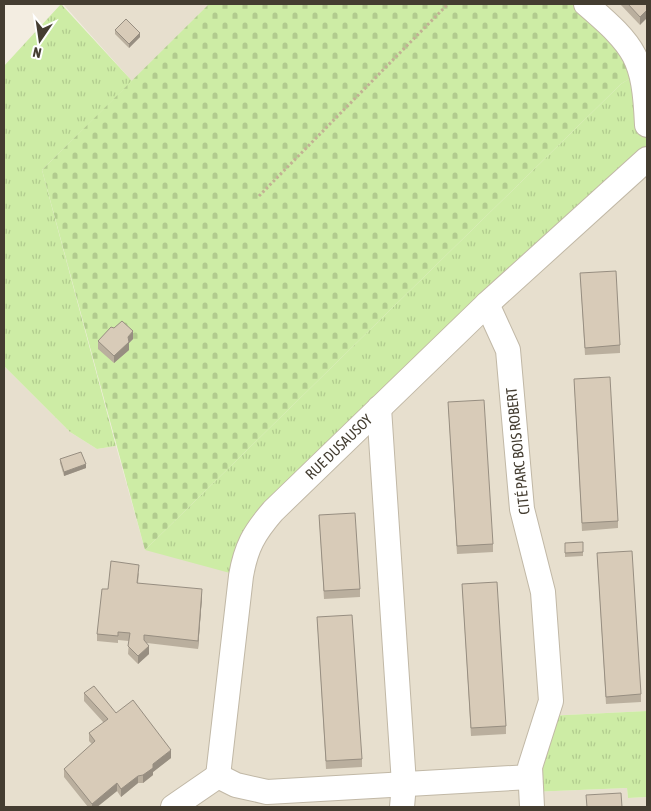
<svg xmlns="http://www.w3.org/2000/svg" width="651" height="811" viewBox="0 0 651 811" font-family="'Asap Condensed',sans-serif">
<defs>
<pattern id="grass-tufts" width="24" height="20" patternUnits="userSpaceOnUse" patternTransform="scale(1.25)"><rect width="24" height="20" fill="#cdeca5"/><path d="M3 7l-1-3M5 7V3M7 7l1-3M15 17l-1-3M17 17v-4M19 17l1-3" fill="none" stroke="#b1cb8e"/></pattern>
<pattern id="cemetery-stones" width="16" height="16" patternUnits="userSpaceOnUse" patternTransform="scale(1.25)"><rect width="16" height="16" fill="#cdeca5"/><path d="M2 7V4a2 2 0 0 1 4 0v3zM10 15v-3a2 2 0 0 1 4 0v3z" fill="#b1cb8e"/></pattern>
</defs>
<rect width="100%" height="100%" fill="#f3ede1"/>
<g fill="#e7dfce">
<polygon points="63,4 209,4 132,81"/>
<polygon points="586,4 647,4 647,125"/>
<polygon points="647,159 647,711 546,716 531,792 627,788 628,798 647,797 647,807 4,807 4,366 70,432 97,449 116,446 145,550 245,553"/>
</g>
<g fill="url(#grass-tufts)">
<polygon points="61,4 132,81 42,170 116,446 97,449 70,432 4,366 4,66"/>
<polygon points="642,71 647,125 647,159 273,511 241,576 145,550 621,84"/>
<polygon points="647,711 647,797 628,798 627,788 531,792 546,716"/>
</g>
<polygon fill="url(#cemetery-stones)" points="209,4 586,4 642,71 621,84 145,550 42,170"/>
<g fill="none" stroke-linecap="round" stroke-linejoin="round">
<defs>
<g id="minor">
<path d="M586,4C636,47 644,58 647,125"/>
<polyline points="487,304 508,350 522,509 543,592 551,701 530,767 532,807"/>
<polyline points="379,408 404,784 402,807"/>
<path d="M218,776L241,576C246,547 254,533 273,511L487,304L647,159"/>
<polyline points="218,776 236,785 267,792 530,777"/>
<polyline points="173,807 218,776"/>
</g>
</defs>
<use href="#minor" stroke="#c1b8a6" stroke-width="26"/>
<polyline stroke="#c2b193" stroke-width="3" stroke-dasharray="2.5 2.5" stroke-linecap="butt" points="259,196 448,4"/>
<use href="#minor" stroke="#fff" stroke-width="24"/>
</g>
<g fill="#baaf9e">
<polygon points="620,4 647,4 640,25"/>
<polygon points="115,30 140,37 129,48 115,34"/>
<polygon points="580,273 620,345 620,353 585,355"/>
<polygon points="133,339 129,343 129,350 114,363 98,349 98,341"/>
<polygon points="574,379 618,521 618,528 582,531"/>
<polygon points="448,402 493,544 493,552 457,554"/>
<polygon points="60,459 86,468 64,476 60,463"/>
<polygon points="319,515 360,589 360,597 324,599"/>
<polygon points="565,543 583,552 583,556 565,557"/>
<polygon points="597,553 641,694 641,702 606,704"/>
<polygon points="139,573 138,583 202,597 198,649 147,643 149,654 138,664 128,654 129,641 118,640 118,643 97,641 97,634 108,589"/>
<polygon points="462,584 506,726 506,734 471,736"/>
<polygon points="317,617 362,759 362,767 326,769"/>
<polygon points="84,693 116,713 171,758 153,772 153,775 143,783 138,783 121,797 117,791 97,807 88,807 64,777 64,769 92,744 89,741 89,733 104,723 84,701"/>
</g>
<g fill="#978e81">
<polygon points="647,10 647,18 640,25 640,17"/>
<polygon points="140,33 140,37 129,48 129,44"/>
<polygon points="133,331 133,339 129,343 129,350 114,363 114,356 128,337"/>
<polygon points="86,464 86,468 64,476 64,472"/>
<polygon points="202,589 202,597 198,649 198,641"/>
<polygon points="149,646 149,654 138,664 138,656"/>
<polygon points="171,750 171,758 153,772 153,775 143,783 143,775 153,764"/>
<polygon points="138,776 138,783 121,797 121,789"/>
<polygon points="117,783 117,791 97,807 92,807 92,804"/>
</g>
<g fill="#d8cbb8" stroke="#978e81">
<polygon points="628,4 647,4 647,10 640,17"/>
<polygon points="126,19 140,33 129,44 115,30"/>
<polygon points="616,271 620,345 585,348 580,273"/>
<polygon points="122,321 133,331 128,337 129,342 114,356 98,341 111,327 114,328"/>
<polygon points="610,377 618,521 582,523 574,379"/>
<polygon points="484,400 493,544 457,546 448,402"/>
<polygon points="81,452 86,464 64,472 60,459"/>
<polygon points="355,513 360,589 324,591 319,515"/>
<polygon points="583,542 583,552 565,553 565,543"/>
<polygon points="632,551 641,694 606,697 597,553"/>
<polygon points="111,561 139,565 137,583 202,589 198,641 144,635 144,640 149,646 138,656 128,646 130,633 118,632 118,636 97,634 102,589 108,589"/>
<polygon points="497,582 506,726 471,728 462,584"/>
<polygon points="352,615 362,759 326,761 317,617"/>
<polygon points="94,686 116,713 133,700 171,750 153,764 153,768 143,775 138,776 121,789 117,783 92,804 64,769 95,741 89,733 108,719 84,693"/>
<polygon points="621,793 622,807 587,807 586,795"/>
</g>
<g text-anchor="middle" stroke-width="5" stroke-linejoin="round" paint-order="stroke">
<g font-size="15" fill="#443d31" stroke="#fff">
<text transform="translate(339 447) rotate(-44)" y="5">RUE DUSAUSOY</text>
<text transform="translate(518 451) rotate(-96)" y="5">CITÉ PARC BOIS ROBERT</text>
</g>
</g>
<rect width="651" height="811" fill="none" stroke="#443d31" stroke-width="10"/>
<g transform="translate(40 40) rotate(193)" stroke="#ffffff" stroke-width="4" paint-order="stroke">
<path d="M0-4L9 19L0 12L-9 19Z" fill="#443d31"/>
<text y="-8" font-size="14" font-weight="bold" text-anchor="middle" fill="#443d31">N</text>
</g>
</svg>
